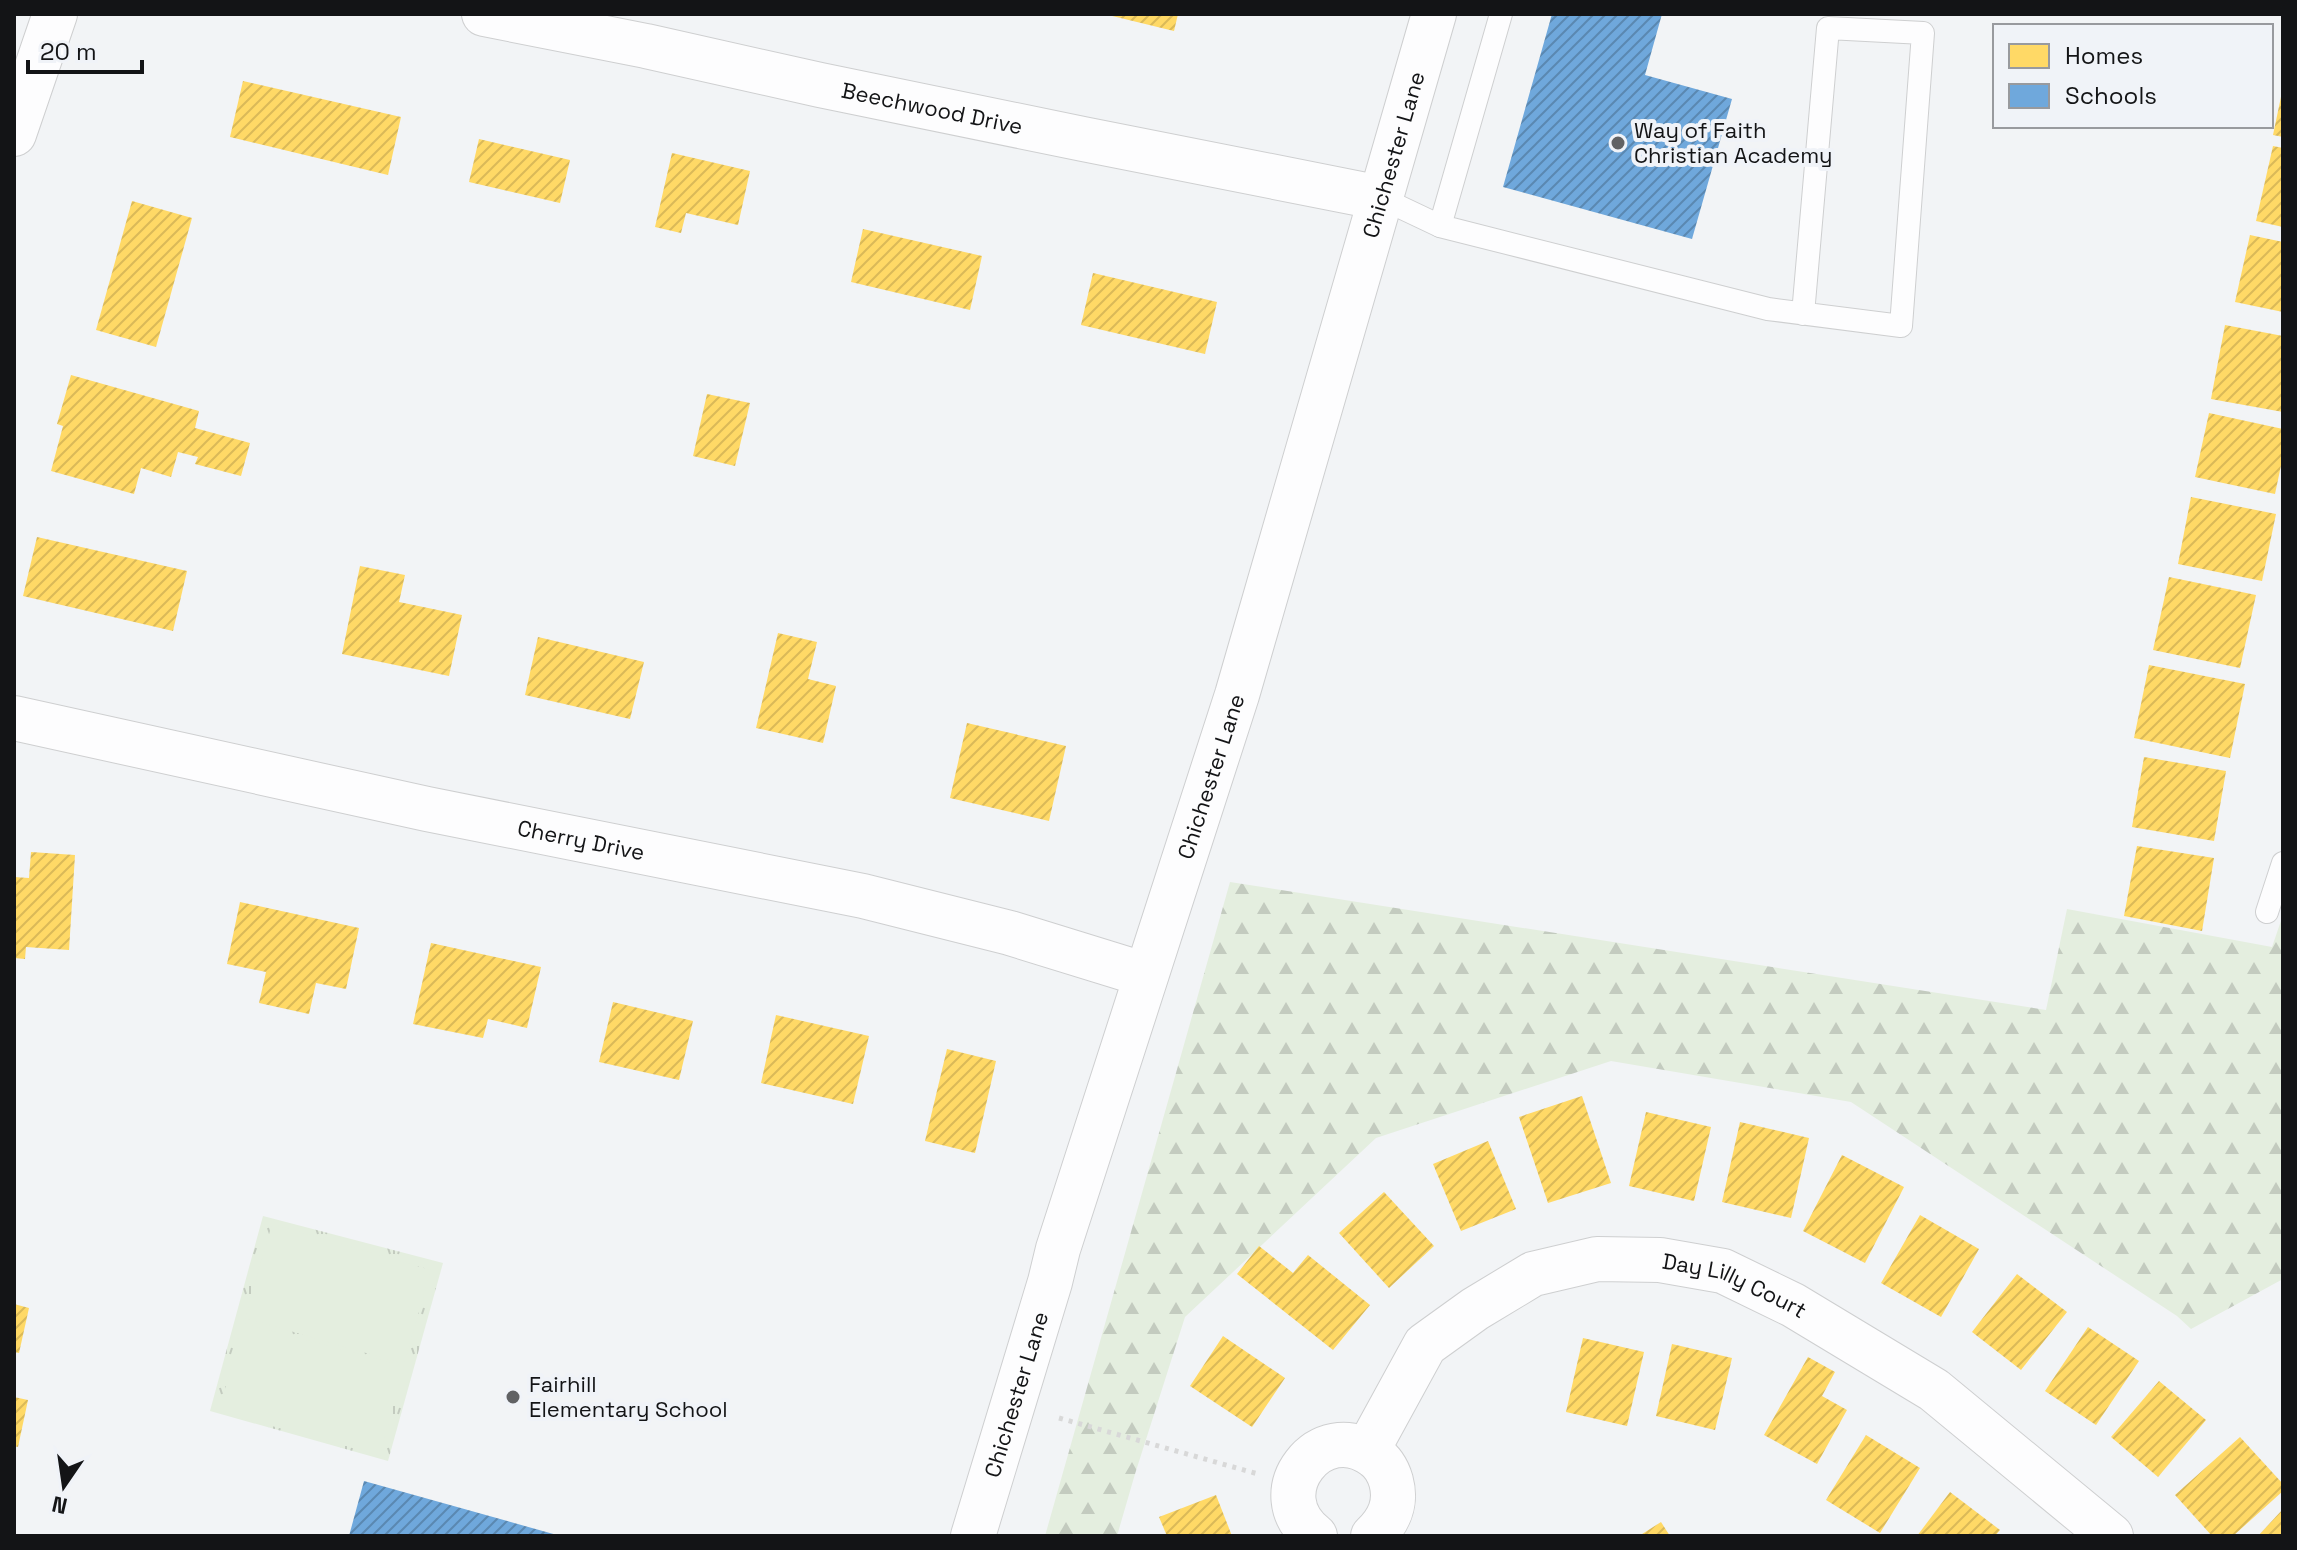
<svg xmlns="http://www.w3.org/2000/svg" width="2297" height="1550" viewBox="0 0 2297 1550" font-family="'Space Grotesk',sans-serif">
<defs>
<pattern id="forest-firs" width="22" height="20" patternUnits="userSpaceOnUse" patternTransform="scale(2)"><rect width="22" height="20" fill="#e4eedf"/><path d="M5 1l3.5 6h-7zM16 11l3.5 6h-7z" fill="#c3cbbf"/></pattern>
<pattern id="park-tufts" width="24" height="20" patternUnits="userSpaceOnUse" patternTransform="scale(2)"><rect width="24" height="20" fill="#e4eedf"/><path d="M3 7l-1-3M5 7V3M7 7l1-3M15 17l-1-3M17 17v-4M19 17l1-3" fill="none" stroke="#c3cbbf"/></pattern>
<pattern id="homes-hatch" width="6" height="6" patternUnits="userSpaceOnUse" patternTransform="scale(2)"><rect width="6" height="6" fill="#ffd966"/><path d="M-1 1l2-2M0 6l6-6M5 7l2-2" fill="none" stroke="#dab958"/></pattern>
<pattern id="schools-hatch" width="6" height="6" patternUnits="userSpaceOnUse" patternTransform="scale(2)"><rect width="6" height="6" fill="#6fa8dc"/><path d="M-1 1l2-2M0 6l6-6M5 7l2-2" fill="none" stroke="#5a88b1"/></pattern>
</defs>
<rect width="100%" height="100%" fill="#f2f4f6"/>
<polygon fill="url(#forest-firs)" points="1230,882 2046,1010 2067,909 2272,947 2283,915 2283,1279 2191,1329 2177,1316 1851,1102 1611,1061 1376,1138 1185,1317 1135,1474 1117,1536 1045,1536"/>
<polygon fill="url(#park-tufts)" points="263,1216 443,1263 388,1461 210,1411"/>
<g fill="#e4eedf">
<polygon points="272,1224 431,1270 404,1364 245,1318"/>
<polygon points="242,1323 404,1366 380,1455 219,1412"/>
</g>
<g fill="url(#homes-hatch)">
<polygon points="1104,14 1178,14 1174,31"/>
<polygon points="243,81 401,117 388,175 230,137"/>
<polygon points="2282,92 2283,92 2283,137 2273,135"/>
<polygon points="479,139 570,160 560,203 469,182"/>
<polygon points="2273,146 2283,148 2283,227 2256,221"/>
<polygon points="672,153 750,171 738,225 686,213 681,233 655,227"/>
<polygon points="132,201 192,218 156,347 96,330"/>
<polygon points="863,229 982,256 970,310 851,282"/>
<polygon points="2250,235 2283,242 2283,312 2235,302"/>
<polygon points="1093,273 1217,302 1205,354 1081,325"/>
<polygon points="2225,325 2283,336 2283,412 2211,399"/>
<polygon points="71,375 199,411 195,428 250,443 241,476 195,464 198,457 178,452 171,477 141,468 134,494 51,471 63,426 57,424"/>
<polygon points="707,394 750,403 735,466 693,456"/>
<polygon points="2209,413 2283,429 2283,456 2275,494 2195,477"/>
<polygon points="2191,497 2276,514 2262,581 2178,564"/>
<polygon points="37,537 187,571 173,631 23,596"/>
<polygon points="360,566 405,575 399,602 462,615 449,676 342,654"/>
<polygon points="2169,577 2256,595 2240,668 2153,650"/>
<polygon points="778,633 817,642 808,679 836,686 823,743 756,728"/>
<polygon points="538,637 644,662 630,719 525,695"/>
<polygon points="2149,665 2245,684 2230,758 2134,738"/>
<polygon points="967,723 1066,746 1049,821 950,798"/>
<polygon points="2144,757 2226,771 2214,841 2132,827"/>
<polygon points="2137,846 2214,858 2202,931 2124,916"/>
<polygon points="31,852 75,855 69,950 26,947 25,959 14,958 14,877 29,878"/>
<polygon points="240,902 359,928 346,989 316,983 309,1014 259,1003 266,972 227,964"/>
<polygon points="431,943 541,967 527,1028 488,1019 483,1038 413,1024"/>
<polygon points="613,1002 693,1021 679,1080 599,1062"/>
<polygon points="776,1015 869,1036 853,1104 761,1083"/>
<polygon points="947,1049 996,1061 975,1153 925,1141"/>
<polygon points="1582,1096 1611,1183 1548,1203 1519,1117"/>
<polygon points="1646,1112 1711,1127 1694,1201 1629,1186"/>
<polygon points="1740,1122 1809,1138 1791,1218 1722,1202"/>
<polygon points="1488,1141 1516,1209 1461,1231 1433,1164"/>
<polygon points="1842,1155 1904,1187 1865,1263 1803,1231"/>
<polygon points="1384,1192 1434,1246 1389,1288 1339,1233"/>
<polygon points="1920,1215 1979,1249 1941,1317 1881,1283"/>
<polygon points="1259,1246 1293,1273 1308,1255 1370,1305 1333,1350 1237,1274"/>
<polygon points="2017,1274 2067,1312 2021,1370 1972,1332"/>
<polygon points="14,1304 29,1308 19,1353 14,1352"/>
<polygon points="2088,1327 2139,1361 2096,1425 2045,1391"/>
<polygon points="1223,1336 1285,1378 1252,1427 1190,1386"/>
<polygon points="1583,1338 1644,1352 1627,1426 1566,1412"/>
<polygon points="1672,1344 1732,1358 1715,1430 1656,1416"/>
<polygon points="1808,1357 1835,1372 1822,1396 1847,1410 1817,1464 1764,1435"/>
<polygon points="2159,1381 2206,1420 2158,1477 2111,1437"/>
<polygon points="14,1397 28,1400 18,1447 14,1446"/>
<polygon points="1866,1435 1920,1468 1880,1533 1826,1500"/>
<polygon points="2240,1437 2283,1484 2283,1491 2233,1536 2212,1536 2175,1495"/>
<polygon points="1950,1492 2000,1530 1995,1536 1917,1536"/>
<polygon points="1216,1495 1232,1536 1167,1536 1159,1517"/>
<polygon points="2283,1509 2283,1536 2258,1536"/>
<polygon points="1661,1522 1670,1536 1639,1536"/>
</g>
<g fill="url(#schools-hatch)">
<polygon points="1552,14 1662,14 1645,75 1732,99 1692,239 1503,187"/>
<polygon points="364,1481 557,1535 557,1536 349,1536"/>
</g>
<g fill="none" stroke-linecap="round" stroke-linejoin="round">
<defs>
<g id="lane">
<polyline points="1501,14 1440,226 1768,309 1901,326 1923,33 1828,28 1803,314"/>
<polyline points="1381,198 1440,226"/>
<polyline points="2267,912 2283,863"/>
</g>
<g id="street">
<path id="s1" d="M484,14L646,46L820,85L1083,139L1381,198"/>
<path id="s2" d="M14,718L427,809L863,896L1010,933L1146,975"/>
<path id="s3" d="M1367,1451L1425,1345L1475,1309L1533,1274L1597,1259L1660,1260L1723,1271L1793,1305L1934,1390L2111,1536"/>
<path id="s4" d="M973,1536L1050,1282L1058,1249L1237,695L1434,14"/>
<path d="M1315,1536C1260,1494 1321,1416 1374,1456C1383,1462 1388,1471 1391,1481C1397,1503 1389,1521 1373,1536"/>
</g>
<polyline id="secondary" points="14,134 55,14"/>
</defs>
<use href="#lane" stroke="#cecfd0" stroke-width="24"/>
<use href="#street" stroke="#cecfd0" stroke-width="46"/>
<use href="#secondary" stroke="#cecfd0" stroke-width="46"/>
<polyline stroke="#d8d8d8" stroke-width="5" stroke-dasharray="4 6" stroke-linecap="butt" points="1059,1418 1258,1474"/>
<use href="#lane" stroke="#fdfdfe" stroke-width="22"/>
<use href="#street" stroke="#fdfdfe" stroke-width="44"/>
<use href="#secondary" stroke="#fdfdfe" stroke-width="44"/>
</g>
<g fill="#616264" stroke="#f0f3f8" stroke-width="3">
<circle cx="1618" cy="143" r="8"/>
<circle cx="513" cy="1397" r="8"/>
</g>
<g text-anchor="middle" stroke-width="8" stroke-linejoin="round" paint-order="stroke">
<g font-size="22" fill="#131416" stroke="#f0f3f8">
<text dy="8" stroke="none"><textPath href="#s1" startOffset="458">Beechwood Drive</textPath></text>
<text dy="8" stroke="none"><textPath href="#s4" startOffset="1444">Chichester Lane</textPath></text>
<text dy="8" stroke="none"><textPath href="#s4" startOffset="796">Chichester Lane</textPath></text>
<text dy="8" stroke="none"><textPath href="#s2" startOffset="580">Cherry Drive</textPath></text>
<text dy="8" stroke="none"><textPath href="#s3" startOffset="458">Day Lilly Court</textPath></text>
<text dy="8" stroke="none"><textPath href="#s4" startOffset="148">Chichester Lane</textPath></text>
</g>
<g font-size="22" fill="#131416" stroke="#f0f3f8" text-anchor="start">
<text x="1634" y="138">Way of Faith<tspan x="1634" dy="25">Christian Academy</tspan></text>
<text x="529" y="1392">Fairhill<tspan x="529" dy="25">Elementary School</tspan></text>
</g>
</g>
<rect width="2297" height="1550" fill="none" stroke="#131416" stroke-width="32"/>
<rect x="1993" y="24" width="280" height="104" fill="#f0f3f8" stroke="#989a9e" stroke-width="2"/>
<rect x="2009" y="44" width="40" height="24" fill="#ffd966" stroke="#989a9e" stroke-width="2"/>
<text x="2065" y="64" font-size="24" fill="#131416">Homes</text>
<rect x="2009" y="84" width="40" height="24" fill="#6fa8dc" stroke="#989a9e" stroke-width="2"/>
<text x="2065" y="104" font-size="24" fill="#131416">Schools</text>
<g transform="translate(64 1486) rotate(193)" stroke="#f0f3f8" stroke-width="6" paint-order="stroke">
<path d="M0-6L14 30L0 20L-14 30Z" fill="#131416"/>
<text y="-12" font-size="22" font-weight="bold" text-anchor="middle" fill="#131416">N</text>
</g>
<path d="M28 60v12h114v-12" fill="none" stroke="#131416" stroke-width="4"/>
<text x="40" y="60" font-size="24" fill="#131416" stroke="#f0f3f8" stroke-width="6" paint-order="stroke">20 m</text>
</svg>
